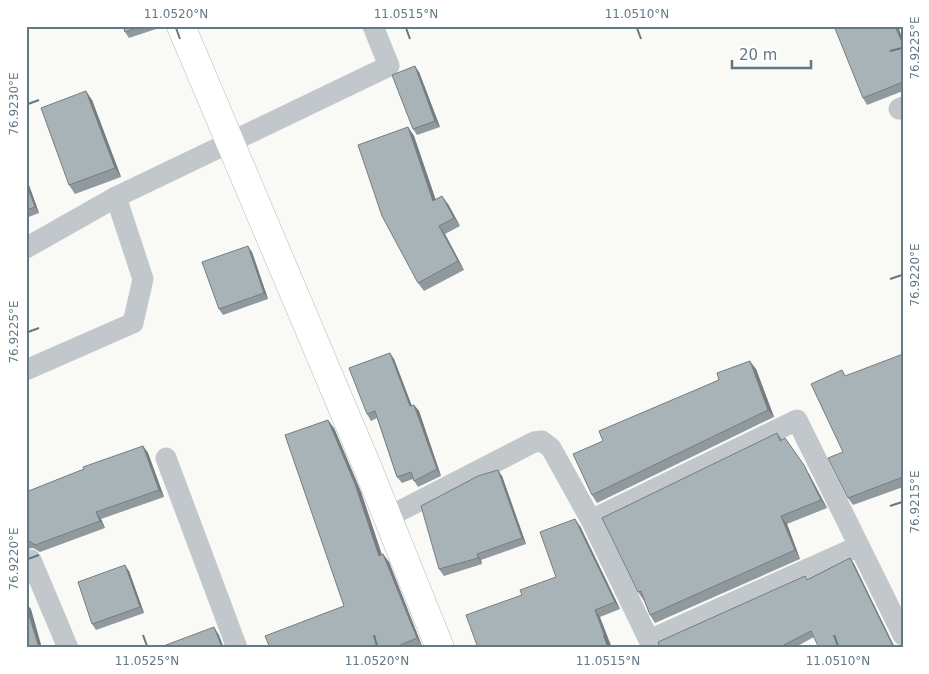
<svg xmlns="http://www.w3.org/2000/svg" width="929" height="674" viewBox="0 0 929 674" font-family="'DejaVu Sans',sans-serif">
<rect width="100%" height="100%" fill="#f9f9f6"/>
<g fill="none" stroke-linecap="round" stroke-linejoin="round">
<defs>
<polyline id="secondary" points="181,26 367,466 440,648"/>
</defs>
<use href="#secondary" stroke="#b3bbbf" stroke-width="29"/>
<g stroke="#c1c7ca" stroke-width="21">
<polyline points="899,109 903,107"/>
<polyline points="26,248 116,197 389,66 373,26"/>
<polyline points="26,370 133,323 143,279 116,197"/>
<polyline points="166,458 237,648"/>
<polyline points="388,517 534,442 542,441 551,448 591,520"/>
<polyline points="859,546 649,640 591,520 797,420 903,635"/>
<polyline points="31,560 68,648"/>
</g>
<use href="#secondary" stroke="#fff" stroke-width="28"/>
</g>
<g fill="#909a9e">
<polygon points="123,26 162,26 162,27 129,38 125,32"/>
<polygon points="903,40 903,91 867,105 863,98"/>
<polygon points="419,72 440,127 417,135 413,129"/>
<polygon points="92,100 121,177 75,194 69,185"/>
<polygon points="408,127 414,136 435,199 448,204 460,226 445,234 464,270 424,291 418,283"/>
<polygon points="26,177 39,213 26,218"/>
<polygon points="252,252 268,299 223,315 219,309"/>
<polygon points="903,354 903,487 853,505 848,498 843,452"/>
<polygon points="394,359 412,406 414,405 419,411 441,476 418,487 413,479 402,483 397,477 377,418 371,421 367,414"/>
<polygon points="756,369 774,417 597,503 592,495"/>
<polygon points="334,428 361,492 382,555 383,554 389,562 422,646 419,648 270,648 344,606"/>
<polygon points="777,433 809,474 827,508 787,524 800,559 655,623 650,615 644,601 638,592"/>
<polygon points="143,446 148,453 164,497 101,519 105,528 40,552 33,548 26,549 26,492"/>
<polygon points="502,476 526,544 481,560 482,564 444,576 439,569"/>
<polygon points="580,526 620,609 600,617 522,595 556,577"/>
<polygon points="850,558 854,564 895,648 819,648 814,637 794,648 660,648 808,579"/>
<polygon points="129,571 144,613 96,630 92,624"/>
</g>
<g fill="#767d81">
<polygon points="895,26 898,26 903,40 903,45"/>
<polygon points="415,66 419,72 440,127 435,121"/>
<polygon points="86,91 92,100 121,177 115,168"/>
<polygon points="408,127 414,136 439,209 433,201"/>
<polygon points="26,177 39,213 35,207 26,183"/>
<polygon points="442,196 448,204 460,226 454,218"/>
<polygon points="439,226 445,234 464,270 458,261"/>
<polygon points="248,246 252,252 268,299 264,293"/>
<polygon points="390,353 394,359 414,412 410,406"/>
<polygon points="750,361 756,369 774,417 768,410"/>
<polygon points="414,405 419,411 441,476 437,469"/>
<polygon points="328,420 334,428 361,492 385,564 379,556"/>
<polygon points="785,438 809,474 827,508 821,500"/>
<polygon points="143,446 148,453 164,497 159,490"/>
<polygon points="498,470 502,476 526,544 522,538"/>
<polygon points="96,512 101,519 105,528 100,521"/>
<polygon points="781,516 787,524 800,559 795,550"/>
<polygon points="575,519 580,526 620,609 615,602"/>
<polygon points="383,554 389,562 422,646 417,638"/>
<polygon points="477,554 481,560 482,564 478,558"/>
<polygon points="850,558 854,564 895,648 894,648"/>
<polygon points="125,565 129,571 144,613 140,607"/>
<polygon points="26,603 31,609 42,648 39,648 26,605"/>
<polygon points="595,610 600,617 612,648 609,648"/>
<polygon points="214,627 219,635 224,648 222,648"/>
</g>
<g fill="#a8b3b8" stroke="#767d81">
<polygon points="123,26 141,26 125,32"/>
<polygon points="834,26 895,26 903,45 903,82 863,98"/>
<polygon points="415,66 435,121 413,129 392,75"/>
<polygon points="86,91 115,168 69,185 41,108"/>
<polygon points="408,127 433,201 442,196 454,218 439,226 458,261 418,283 382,216 358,145"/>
<polygon points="26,183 35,207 26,210"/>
<polygon points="248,246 264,293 219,309 202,262"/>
<polygon points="390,353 410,406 414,405 437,469 414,481 411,472 397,477 375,411 367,414 349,368"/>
<polygon points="903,354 903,477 848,498 828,458 843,452 811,384 842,370 845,376"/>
<polygon points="750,361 768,410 592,495 573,454 603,441 599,431 719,380 717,373"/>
<polygon points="328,420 355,484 379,556 383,554 417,638 393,648 270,648 265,636 344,606 285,435"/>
<polygon points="777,433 780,441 785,438 804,465 821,500 781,516 795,550 650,615 641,591 638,592 602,518"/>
<polygon points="143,446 159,490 96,512 100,521 35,545 28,540 26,541 26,492 84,469 83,467"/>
<polygon points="498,470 522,538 477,554 478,558 439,569 421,506 478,476"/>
<polygon points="575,519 615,602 595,610 609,648 478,648 466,615 522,595 520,590 556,577 540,532"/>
<polygon points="850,558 894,648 835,648 835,646 832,648 819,648 811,631 778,648 660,648 658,642 805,576 807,580"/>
<polygon points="125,565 140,607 92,624 78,582"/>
<polygon points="26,605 39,648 26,648"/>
<polygon points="214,627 222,648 158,648"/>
</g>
<path fill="none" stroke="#627883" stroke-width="2" d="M176,28L180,39M406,28L410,39M637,28L641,39M890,51L902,48M28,104L39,100M890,279L902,275M28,332L39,328M890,506L902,502M28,559L39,555M143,635L147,646M374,635L377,646M604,635L608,646M834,635L838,646"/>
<rect width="929" height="674" fill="none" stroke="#ffffff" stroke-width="55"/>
<path d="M732 60v8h79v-8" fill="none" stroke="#627883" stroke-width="2.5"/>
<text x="739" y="60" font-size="15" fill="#627883" stroke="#ffffff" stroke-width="4" paint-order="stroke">20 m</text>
<rect x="28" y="28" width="874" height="618" fill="none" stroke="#627883" stroke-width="2"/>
<g font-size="12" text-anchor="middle" fill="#627883">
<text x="176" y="18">11.0520°N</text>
<text x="406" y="18">11.0515°N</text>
<text x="637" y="18">11.0510°N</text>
<text transform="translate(915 48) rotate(-90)" y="4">76.9225°E</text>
<text transform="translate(14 104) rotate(-90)" y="4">76.9230°E</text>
<text transform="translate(915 275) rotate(-90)" y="4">76.9220°E</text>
<text transform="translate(14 332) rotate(-90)" y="4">76.9225°E</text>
<text transform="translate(915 502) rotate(-90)" y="4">76.9215°E</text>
<text transform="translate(14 559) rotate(-90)" y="4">76.9220°E</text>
<text x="147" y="665">11.0525°N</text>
<text x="377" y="665">11.0520°N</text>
<text x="608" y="665">11.0515°N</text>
<text x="838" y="665">11.0510°N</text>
</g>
</svg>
